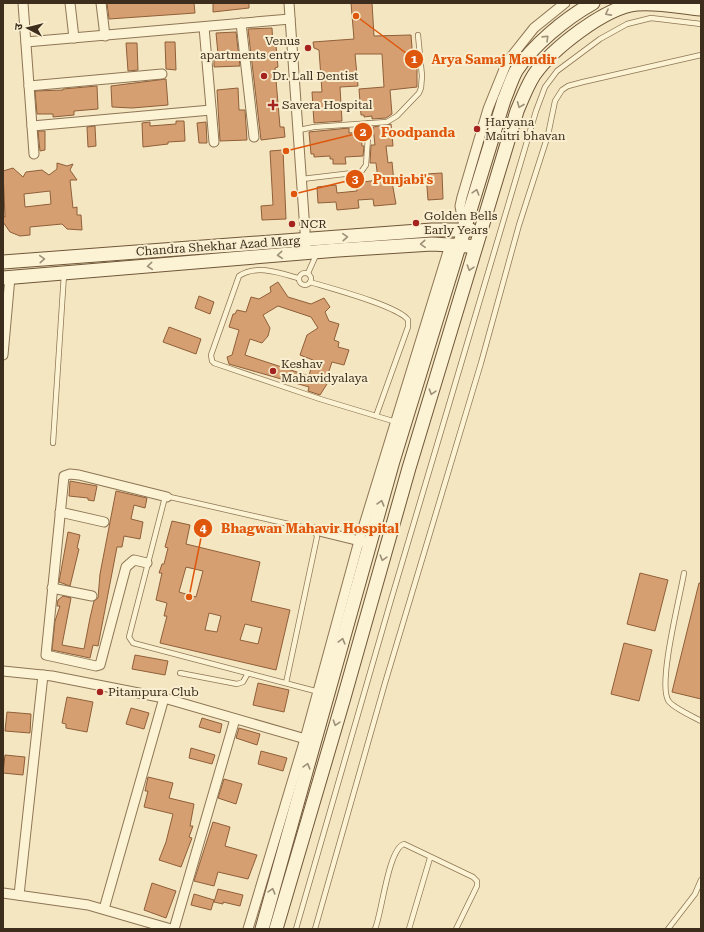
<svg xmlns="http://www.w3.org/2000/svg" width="704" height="932" viewBox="0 0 704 932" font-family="'Roboto Serif','Noto Sans Devanagari',serif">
<rect width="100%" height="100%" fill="#f3e6c0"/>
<g fill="#d59f71" stroke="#905f39" fill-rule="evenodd">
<polygon points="107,3 194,3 195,13 109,19"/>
<polygon points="213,3 249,3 249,8 213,12"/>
<polygon points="351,3 372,3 374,36 411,35 413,61 417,61 417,87 390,90 392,114 386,118 372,119 372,116 364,117 364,115 361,115 359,89 384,87 382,54 355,54 358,86 340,87 342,121 314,123 312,92 322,92 319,50 314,48 313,42 354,39"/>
<polygon points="272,28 273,46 276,46 278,67 275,68 280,127 284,127 285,137 261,140 248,29"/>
<polygon points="236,32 240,66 214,67 214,55 218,54 216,33"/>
<polygon points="165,42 175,42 176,70 166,69"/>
<polygon points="126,43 137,43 138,70 128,71"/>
<polygon points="166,79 168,105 132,108 112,107 111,86"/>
<polygon points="97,86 98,109 74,111 74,115 53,117 53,114 37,114 35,91 63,90 63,89"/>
<polygon points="238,88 239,110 245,110 247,140 220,141 217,90"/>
<polygon points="176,121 184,121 185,141 168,142 168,144 143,147 142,123 150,122 150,126 176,124"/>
<polygon points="206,122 207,143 199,143 197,123"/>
<polygon points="391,124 393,146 386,146 388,163 392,162 394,182 392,182 396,204 374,206 373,199 358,200 359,208 337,210 336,202 318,203 317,187 336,185 337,193 357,191 356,183 378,180 376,163 370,163 371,145 375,145 373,127"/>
<polygon points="95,126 96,146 88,147 87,127"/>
<polygon points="349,128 349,133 361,132 362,146 364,146 363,156 345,157 346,164 333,164 333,159 330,159 330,156 314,157 314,154 311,154 309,132"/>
<polygon points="38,131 45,131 45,150 40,151"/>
<polygon points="283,150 286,219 262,220 261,206 273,205 270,151"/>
<path d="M57,163L67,166L73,164L70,170L77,180H70L73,208L77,207V215H81L82,230L67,229L62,224L30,227V235L20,236L10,232L3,222V217H5L3,171L13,168L23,177L26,172L42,170L49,175L57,169ZM50,191L51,204L25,207L24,194Z"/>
<polygon points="442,173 443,199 428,200 426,174"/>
<path d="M278,282L288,297L311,304L324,298L330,307L325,312L329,321L339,324L334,340L339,342L338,347L349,350L344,365L332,362L325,383L327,384L320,395L308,391L309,387L229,364L227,357L232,355L239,330L229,327L233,314H235L237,310L246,312L251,297L259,299L271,292L270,287ZM278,306L311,317L318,328L307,335L300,355L313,360L309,376L245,355L250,339L262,343L268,336L270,328L263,315Z"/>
<polygon points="199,296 214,302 210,314 195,308"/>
<polygon points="169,327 201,339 196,354 163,342"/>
<polygon points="70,481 97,486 94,501 88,500 88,498 69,496"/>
<polygon points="116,491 147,498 145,508 134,505 131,519 143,522 140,539 124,536 122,547 117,547 98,646 93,645 90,658 52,650 55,621 60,606 57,606 58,600 63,596 71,598 62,645 84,649 90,618 94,601 98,598 100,574"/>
<path d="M172,521L190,525L186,544L260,562L251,601L290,610L276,670L160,643L167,616H164L167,603L156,600L162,573H159L162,564H164L168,548L165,547ZM186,567L203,571L196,597L179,592ZM209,613L221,616L217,632L205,630ZM245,624L262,628L258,644L240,640Z"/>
<polygon points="68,532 80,535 77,548 79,549 70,586 59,582"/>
<polygon points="640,573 668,580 655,631 627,624"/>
<polygon points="699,583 701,583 701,699 672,692"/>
<polygon points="624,643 652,650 639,701 611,694"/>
<polygon points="135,655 168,661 165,675 132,669"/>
<polygon points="258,683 289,690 284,712 253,705"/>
<polygon points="67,697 93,702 87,732 66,728 66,724 62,723"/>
<polygon points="131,708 149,713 144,729 126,724"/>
<polygon points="7,712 31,714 30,733 5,731"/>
<polygon points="202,718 222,724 220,733 199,727"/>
<polygon points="239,728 260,734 257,745 236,738"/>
<polygon points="191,748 215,755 212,764 189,758"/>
<polygon points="261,751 287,758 283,771 258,764"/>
<polygon points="5,755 25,757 23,775 3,773"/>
<polygon points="148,777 173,783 169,798 194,804 190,826 193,826 189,837 192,838 181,867 159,860 166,842 173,814 144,807 148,791 145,791"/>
<polygon points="224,779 242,784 236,804 218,798"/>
<polygon points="213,822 230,827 225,846 257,855 248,879 218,872 214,886 194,881"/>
<polygon points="152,883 176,891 166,918 144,910"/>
<polygon points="218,889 243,895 240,906 223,902 223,904 214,902"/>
<polygon points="194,894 214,900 211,910 191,905"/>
</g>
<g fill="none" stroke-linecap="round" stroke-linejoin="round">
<defs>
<g id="lane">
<polyline points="299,130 314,127 387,122 397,116 419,93 421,88 422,76 418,35"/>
<polyline points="302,179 361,172 366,165 369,123"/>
<circle cx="305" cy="279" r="6"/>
<polyline points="308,273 317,253"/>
<path d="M298,278C280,273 256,264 239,276L211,355L212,361L214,363L320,399L396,422"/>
<path d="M310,282C330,288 399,306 408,320V327L376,416"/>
<polyline points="53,443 64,274"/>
<path d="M684,573C680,597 658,682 668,700C671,707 694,717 701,721"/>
<polyline points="180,673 237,684 243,682 248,673"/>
<polyline points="286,683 317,537 315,530 170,497 165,497 129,637 133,643 319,692"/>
<polyline points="296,929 391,600 536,111 545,87 557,71 600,39 627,24 651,18 701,24"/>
<polyline points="315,929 385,683 481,363 519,225 548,135 555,101 562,90 568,86 583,82 701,55"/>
<path d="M375,929C382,913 388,849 404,844L473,877L477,881V886L456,929"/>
<polyline points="409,929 430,858"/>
<polyline points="668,929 695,894 701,880"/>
</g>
<g id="street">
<polyline points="23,3 34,154"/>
<polyline points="70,3 74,38"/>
<polyline points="101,3 105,36"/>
<polyline points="289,3 306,245"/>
<polyline points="241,23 254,137"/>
<polyline points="204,27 214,142"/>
<polyline points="26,42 290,19"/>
<polyline points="29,86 162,74"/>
<polyline points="32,126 211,110"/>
<polyline points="464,227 460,206 462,197 488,109 507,62 534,28 565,3"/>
<polyline points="3,355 10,277"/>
<polyline points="60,512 104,522"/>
<polyline points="315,530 364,542"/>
<polyline points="147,563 134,560 126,567 100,665 96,666 46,655 64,476 70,474 79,475 167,497"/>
<polyline points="52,588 92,596"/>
<polyline points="3,671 52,676 164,698 309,740"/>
<polyline points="3,893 88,905 171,929"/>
<polyline points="19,895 43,675"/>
<polyline points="104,909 164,698"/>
<polyline points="174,929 235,719"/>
<polyline points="248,929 305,739 359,541 450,245"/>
</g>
<g id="secondary">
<polyline points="3,262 432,230 471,230"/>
<polyline points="3,278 338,250 432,244 468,246"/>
<path d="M262,929L393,461L504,100C508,91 511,80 516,71C533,45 566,18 593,3"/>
<path d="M276,929L343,701L409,468L517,111C522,99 527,86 534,75C552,49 605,7 637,4C658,2 680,7 701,9"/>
</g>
</defs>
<use href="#lane" stroke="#8e7655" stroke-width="6"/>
<use href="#street" stroke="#8e7655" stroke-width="11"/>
<use href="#secondary" stroke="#705739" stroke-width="15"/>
<use href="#lane" stroke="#fcf2d4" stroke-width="4.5"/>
<use href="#street" stroke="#fcf2d4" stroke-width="9"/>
<use href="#secondary" stroke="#fcf2d4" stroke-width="13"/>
</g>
<defs><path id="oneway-chevron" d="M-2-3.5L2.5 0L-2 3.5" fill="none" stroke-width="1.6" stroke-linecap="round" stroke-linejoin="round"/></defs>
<g stroke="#9c9078">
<use href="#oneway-chevron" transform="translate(608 13) rotate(152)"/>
<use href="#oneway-chevron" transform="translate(546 38) rotate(-44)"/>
<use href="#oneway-chevron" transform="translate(520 105) rotate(112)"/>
<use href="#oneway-chevron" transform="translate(476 192) rotate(-73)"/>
<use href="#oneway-chevron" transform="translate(345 237) rotate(-4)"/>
<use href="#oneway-chevron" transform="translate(423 244) rotate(176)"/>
<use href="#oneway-chevron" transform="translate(280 255) rotate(175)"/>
<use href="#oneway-chevron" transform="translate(42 259) rotate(-4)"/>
<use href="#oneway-chevron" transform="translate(150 266) rotate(175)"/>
<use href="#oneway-chevron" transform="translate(470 268) rotate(107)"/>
<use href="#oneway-chevron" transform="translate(432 392) rotate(107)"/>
<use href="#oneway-chevron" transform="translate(381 503) rotate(-74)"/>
<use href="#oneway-chevron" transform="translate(383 558) rotate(106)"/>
<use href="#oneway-chevron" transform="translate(342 641) rotate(-75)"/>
<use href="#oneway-chevron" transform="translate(336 723) rotate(108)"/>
<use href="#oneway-chevron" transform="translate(307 766) rotate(-74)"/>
<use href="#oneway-chevron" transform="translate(272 891) rotate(-74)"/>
</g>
<g fill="#a4231f" stroke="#f9efd0" stroke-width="1.5">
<circle cx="308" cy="48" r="4"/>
<circle cx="264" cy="76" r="4"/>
<path d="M271 99h4v4h4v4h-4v4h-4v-4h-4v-4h4z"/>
<circle cx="477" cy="129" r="4"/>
<circle cx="416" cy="223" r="4"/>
<circle cx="292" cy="224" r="4"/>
<circle cx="273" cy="371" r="4"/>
<circle cx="100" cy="692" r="4"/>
</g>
<g text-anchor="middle" stroke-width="4" stroke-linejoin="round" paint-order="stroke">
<g font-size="12" fill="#3c2d1c" stroke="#f9efd0" text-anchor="start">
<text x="300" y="45" text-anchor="end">Venus<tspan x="300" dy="14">apartments entry</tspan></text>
<text x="272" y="80">Dr. Lall Dentist</text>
<text x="282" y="109">Savera Hospital</text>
<text x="485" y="126">Haryana<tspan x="485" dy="14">Maitri bhavan</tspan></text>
<text x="424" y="220">Golden Bells<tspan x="424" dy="14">Early Years</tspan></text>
<text x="300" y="228">NCR</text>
<text x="281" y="368">Keshav<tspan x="281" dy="14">Mahavidyalaya</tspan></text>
<text x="108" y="696">Pitampura Club</text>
</g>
<g font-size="12" fill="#3c2d1c" stroke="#f9efd0">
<text transform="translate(218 246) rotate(-4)" y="4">Chandra Shekhar Azad Marg</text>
</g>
</g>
<path fill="none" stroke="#df570d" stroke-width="1.5" d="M356 16L414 59M286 151L363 132M294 194L355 179M189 597L203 528"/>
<g fill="#df570d" stroke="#f9efd0" stroke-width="1.5">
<circle cx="356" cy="16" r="4"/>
<circle cx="286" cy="151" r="4"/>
<circle cx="294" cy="194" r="4"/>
<circle cx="189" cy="597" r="4"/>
<circle cx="414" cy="59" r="10"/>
<circle cx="363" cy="132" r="10"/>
<circle cx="355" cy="179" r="10"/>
<circle cx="203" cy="528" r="10"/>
</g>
<g font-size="12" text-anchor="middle" font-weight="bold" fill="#fff">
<text x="414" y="63">1</text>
<text x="363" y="136">2</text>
<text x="355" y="183">3</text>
<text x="203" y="532">4</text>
</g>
<g font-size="13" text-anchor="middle" font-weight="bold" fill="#df570d" stroke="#f9efd0" stroke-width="4" stroke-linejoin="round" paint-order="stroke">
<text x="494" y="64">Arya Samaj Mandir</text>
<text x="418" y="137">Foodpanda</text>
<text x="403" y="184">Punjabi's</text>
<text x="310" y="533">Bhagwan Mahavir Hospital</text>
</g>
<rect width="704" height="932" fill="none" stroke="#3c2d1c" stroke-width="8"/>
<g transform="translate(28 28) rotate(277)" stroke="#f9efd0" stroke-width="3" paint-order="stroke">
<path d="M0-3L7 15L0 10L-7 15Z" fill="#3c2d1c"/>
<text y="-6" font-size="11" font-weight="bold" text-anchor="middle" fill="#3c2d1c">उ</text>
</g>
</svg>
